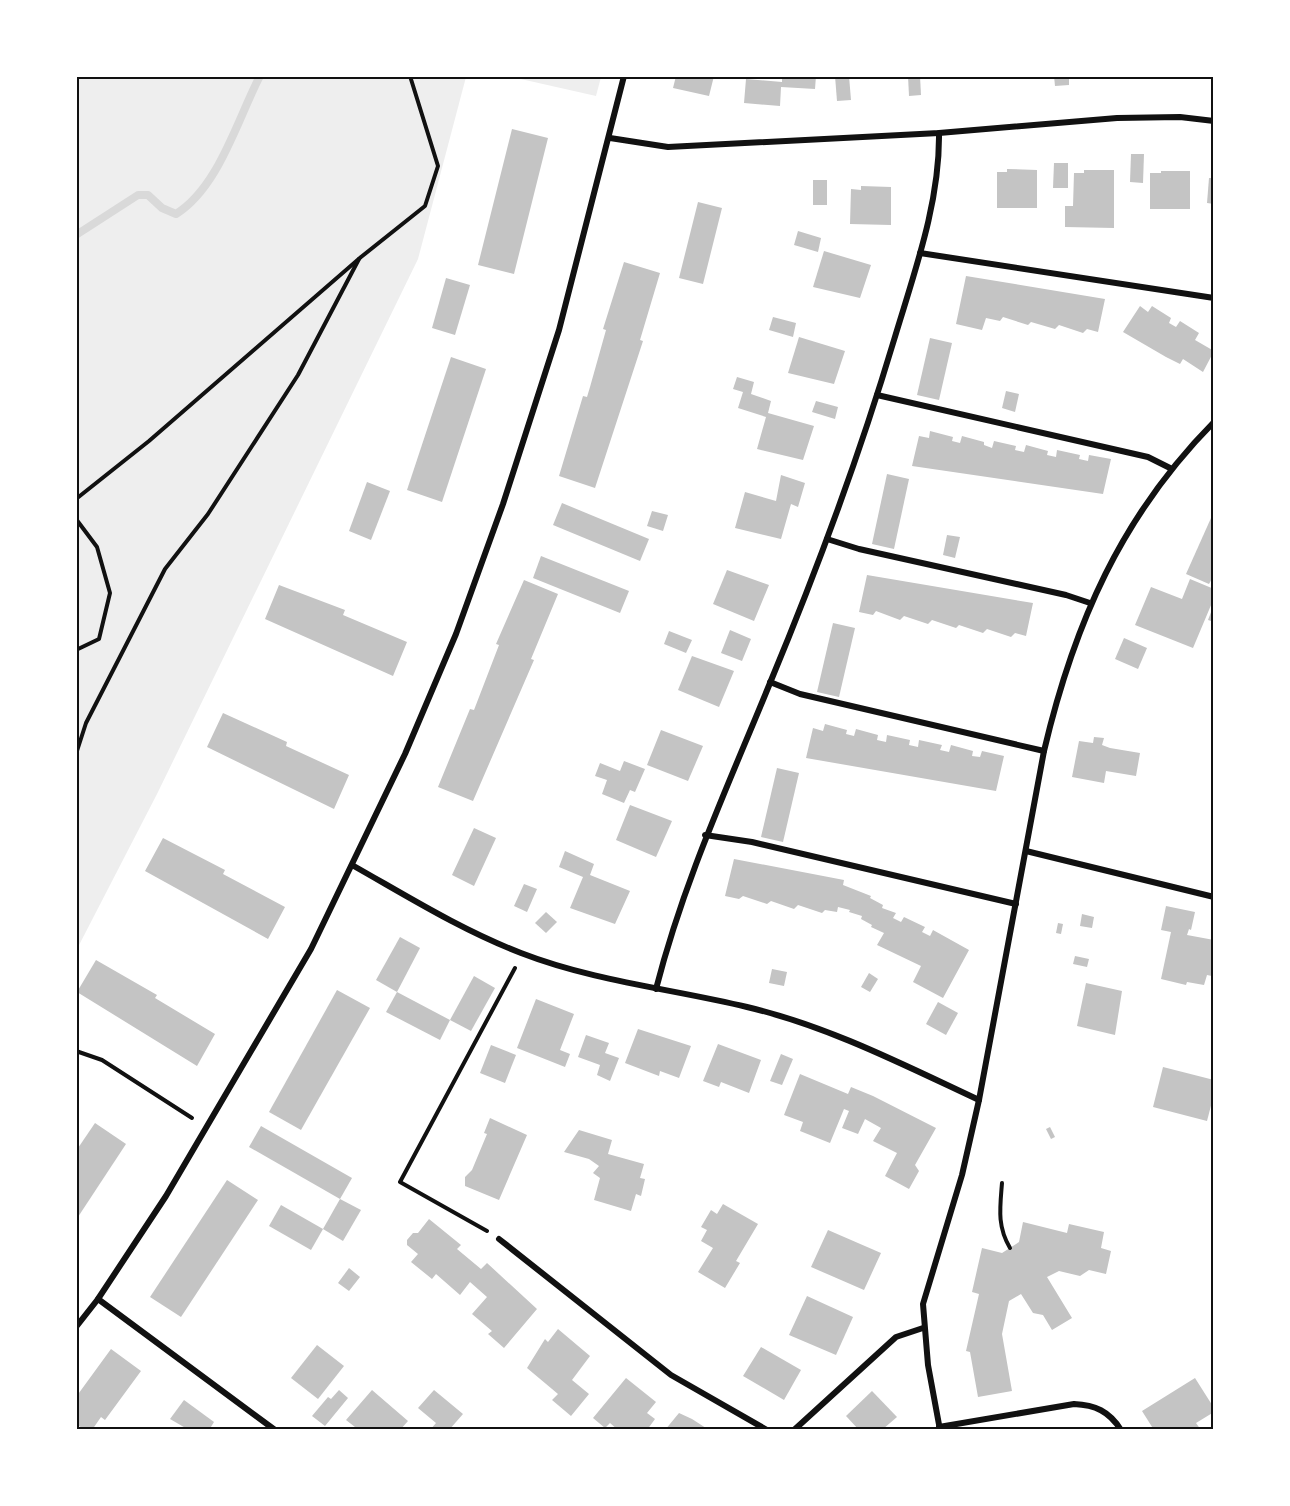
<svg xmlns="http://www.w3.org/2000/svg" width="1290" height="1506" viewBox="0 0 1290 1506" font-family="'Source Sans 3',sans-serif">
<rect width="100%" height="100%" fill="#fff"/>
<g fill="#eee">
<polygon points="77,77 466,77 418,259 157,794 77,949"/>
<polygon points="512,77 601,76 601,77 596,96"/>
</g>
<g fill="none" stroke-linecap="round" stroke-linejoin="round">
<path stroke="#d9d9d9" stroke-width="8" d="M76,235L138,195H148L162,208L176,214C219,187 237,120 260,76"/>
</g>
<g fill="#c4c4c4">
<polygon points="676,76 714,76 709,96 673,88"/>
<polygon points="782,76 816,76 815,89 781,87 780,106 744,103 746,79 782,82"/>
<polygon points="835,76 849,76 851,100 837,101"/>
<polygon points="908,76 920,76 921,95 909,96"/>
<polygon points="1054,76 1069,76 1069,85 1055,86"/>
<polygon points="512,129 548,138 514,274 478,265"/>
<polygon points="1131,154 1144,154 1143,183 1130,182"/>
<polygon points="1054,163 1068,163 1068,188 1053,188"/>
<polygon points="1007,169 1037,170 1037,208 997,208 997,172 1007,172"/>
<polygon points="1084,170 1114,170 1114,228 1065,227 1065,206 1073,206 1074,173 1084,173"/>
<polygon points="1161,171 1190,171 1190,209 1150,209 1150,173 1161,173"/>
<polygon points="1209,178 1214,178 1214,204 1207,203"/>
<rect x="813" y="180" width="14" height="25"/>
<polygon points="861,186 891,187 891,225 850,224 851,189 861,190"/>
<polygon points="698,202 722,208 703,284 679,278"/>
<polygon points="798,231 821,238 818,252 794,245"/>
<polygon points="824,251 871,265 860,298 813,287"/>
<polygon points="624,262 660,273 640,340 643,341 595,488 559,476 583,396 587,397 590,387 606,330 603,329"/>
<polygon points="966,276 1105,299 1098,332 1087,329 1083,333 1059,325 1055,329 1031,322 1028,325 1003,317 1000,321 986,318 982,330 956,324"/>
<polygon points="446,278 470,285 455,335 432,328"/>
<polygon points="1140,306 1148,312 1152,306 1171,318 1169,323 1176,327 1180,321 1199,333 1195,340 1214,351 1203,372 1183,359 1180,364 1166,357 1123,332"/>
<polygon points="773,317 796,323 793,337 769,330"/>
<polygon points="799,337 845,351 834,384 788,373"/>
<polygon points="930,338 952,343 939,400 917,395"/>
<polygon points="451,357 486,369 442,502 407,490"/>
<polygon points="737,377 754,382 751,394 771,401 768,413 814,426 803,460 757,449 766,417 738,408 743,392 733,389"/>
<polygon points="1006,391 1019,394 1015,412 1002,408"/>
<polygon points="816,401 838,407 835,419 812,412"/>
<polygon points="930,431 953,437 952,441 960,443 962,436 984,442 984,445 992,448 994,441 1016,446 1015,450 1024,452 1026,445 1048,451 1047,455 1056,457 1057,450 1080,455 1079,459 1088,461 1089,455 1111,459 1103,494 912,466 919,436 929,438"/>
<polygon points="887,474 909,479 894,549 872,544"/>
<polygon points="781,475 805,483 798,507 791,504 781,539 735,528 745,492 776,501"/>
<polygon points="367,482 390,491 371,540 349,531"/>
<polygon points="562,503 649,539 640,561 553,525"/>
<polygon points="652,511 668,515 663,531 647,526"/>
<polygon points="1211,518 1214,519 1214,575 1209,584 1186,574"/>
<polygon points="947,535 960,537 955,558 943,555"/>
<polygon points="541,556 629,591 620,613 533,578"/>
<polygon points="727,570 769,585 754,621 713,604"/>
<polygon points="867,575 1033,603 1026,636 1015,633 1011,637 987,629 983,633 959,625 956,628 932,620 928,624 904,616 900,620 876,611 873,615 859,612"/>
<polygon points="1190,579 1214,589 1214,598 1193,648 1135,625 1151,587 1182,599"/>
<polygon points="524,580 558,594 531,659 534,660 473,801 438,787 470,709 474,710 499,645 496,644"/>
<polygon points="279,585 345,610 343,615 407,642 393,676 265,619"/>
<polygon points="1213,607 1214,607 1214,622 1208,620"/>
<polygon points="833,623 855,628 839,697 817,692"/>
<polygon points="730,630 751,639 742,661 721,653"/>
<polygon points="669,631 692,640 686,653 664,644"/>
<polygon points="1124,638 1147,648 1138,669 1115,659"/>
<polygon points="692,656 734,671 719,707 678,690"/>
<polygon points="223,713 287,742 286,746 349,775 334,809 207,747"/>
<polygon points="825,724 847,730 846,734 854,736 856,729 878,735 877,740 886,742 887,735 910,740 909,745 918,747 919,740 942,745 940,750 949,752 951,745 973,751 972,756 980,757 982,751 1004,756 996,791 806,758 813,728 823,731"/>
<polygon points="661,730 703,746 688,781 647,765"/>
<polygon points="1094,737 1104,738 1102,745 1110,748 1140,753 1136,776 1106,771 1104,783 1072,777 1079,741 1093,743"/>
<polygon points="624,761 645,769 635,792 630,790 624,803 602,794 607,780 595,776 600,763 620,771"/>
<polygon points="777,768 799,773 783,842 761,837"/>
<polygon points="630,805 672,821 656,857 616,840"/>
<polygon points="474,828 496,838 474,886 452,875"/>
<polygon points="163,838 225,870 223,874 285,907 268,939 145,871"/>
<polygon points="565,851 594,864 590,875 630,891 615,924 570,908 583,877 559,867"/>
<polygon points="734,859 844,880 843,885 871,896 870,898 883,905 882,908 896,913 893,918 901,922 904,917 925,927 922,932 930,936 933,930 969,950 943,998 913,982 921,966 877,945 884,933 871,927 872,925 861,919 862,916 849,912 850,910 838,907 837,912 825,910 822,913 798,905 794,909 771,901 767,904 743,896 739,899 725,896"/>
<polygon points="524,884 537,889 527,912 514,906"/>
<polygon points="1166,906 1195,912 1191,930 1189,929 1187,935 1214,940 1211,955 1214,956 1214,970 1212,976 1207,975 1204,985 1187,982 1186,985 1161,979 1171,932 1161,930"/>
<polygon points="546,912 557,922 546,933 535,923"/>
<polygon points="1082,914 1094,917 1092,928 1080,926"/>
<polygon points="1058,923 1063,924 1061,934 1056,933"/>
<polygon points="400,937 420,948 397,992 376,980"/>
<polygon points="1075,956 1089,959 1087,967 1073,964"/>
<polygon points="96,960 157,995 155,998 215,1034 197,1066 77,992"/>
<polygon points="772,969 787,972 784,986 769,983"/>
<polygon points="869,973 878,979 870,992 861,987"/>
<polygon points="474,976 495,988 471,1031 450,1020"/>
<polygon points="1086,983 1122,991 1115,1035 1077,1026"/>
<polygon points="337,990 370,1008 301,1130 269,1112"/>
<polygon points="397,992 450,1020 440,1040 386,1012"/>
<polygon points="536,999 574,1014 560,1050 570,1054 565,1067 517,1048"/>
<polygon points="938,1002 958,1013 946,1035 926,1024"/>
<polygon points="638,1029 691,1046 679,1078 660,1071 659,1076 625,1063"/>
<polygon points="586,1035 609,1043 605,1053 619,1058 610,1081 597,1075 600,1065 578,1057"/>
<polygon points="718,1044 761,1060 749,1093 721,1082 719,1087 703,1081"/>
<polygon points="491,1045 516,1055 505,1083 480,1073"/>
<polygon points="781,1054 793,1059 782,1085 770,1081"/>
<polygon points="1163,1067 1214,1080 1214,1094 1207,1121 1153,1107"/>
<polygon points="800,1074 848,1094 851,1087 873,1096 936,1128 915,1165 919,1171 909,1189 885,1176 897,1153 873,1141 881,1128 865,1119 858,1134 842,1128 849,1111 844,1109 830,1143 800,1131 803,1122 784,1115"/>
<polygon points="490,1118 527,1135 499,1200 465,1186 465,1177 472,1170 487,1134 484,1133"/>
<polygon points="95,1123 126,1144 76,1220 76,1151"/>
<polygon points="261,1126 352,1178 340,1199 249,1147"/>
<polygon points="1050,1127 1055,1137 1051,1139 1046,1129"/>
<polygon points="579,1130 612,1140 608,1154 644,1164 640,1178 645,1179 641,1196 636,1194 631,1211 594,1200 600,1178 593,1173 599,1166 589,1159 564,1152"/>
<polygon points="227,1180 258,1200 181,1317 150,1297"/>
<polygon points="340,1199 361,1210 343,1241 323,1229"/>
<polygon points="723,1204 758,1224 736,1261 740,1263 725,1288 698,1272 713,1248 701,1241 707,1230 701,1227 711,1210 717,1214"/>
<polygon points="281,1205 323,1229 311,1250 269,1226"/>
<polygon points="429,1219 461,1245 457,1249 481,1269 487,1263 537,1309 504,1348 488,1334 492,1331 472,1314 487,1297 470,1282 460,1295 436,1274 432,1279 411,1262 418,1254 407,1245 407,1240 413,1233 418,1233"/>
<polygon points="1023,1222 1067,1233 1069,1224 1104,1232 1101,1248 1111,1251 1106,1274 1089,1270 1080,1276 1059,1271 1047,1277 1072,1318 1052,1330 1043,1315 1033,1313 1021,1294 1009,1301 1002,1334 1012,1391 978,1397 970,1352 966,1351 979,1294 972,1292 982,1248 1002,1253 1019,1242"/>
<polygon points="828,1230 881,1253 864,1290 811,1267"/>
<polygon points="349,1268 360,1277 349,1291 338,1283"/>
<polygon points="807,1296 853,1317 836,1355 789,1335"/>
<polygon points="558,1329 590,1356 572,1380 589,1394 571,1416 552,1400 558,1394 527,1368 545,1339 548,1342"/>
<polygon points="317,1345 344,1366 318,1399 291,1378"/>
<polygon points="761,1347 801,1370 784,1400 743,1376"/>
<polygon points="111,1349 141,1371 105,1420 101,1417 92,1430 85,1430 76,1424 76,1397"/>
<polygon points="626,1378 656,1402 647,1413 655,1419 647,1430 618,1430 610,1423 605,1428 593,1418"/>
<polygon points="1195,1378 1214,1408 1214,1412 1196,1423 1201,1430 1154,1430 1142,1411"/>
<polygon points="339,1390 348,1398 325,1426 312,1416 328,1397 331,1399"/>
<polygon points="372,1390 408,1421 400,1430 353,1430 355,1427 346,1420"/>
<polygon points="434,1390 463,1414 449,1430 430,1430 436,1423 418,1408"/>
<polygon points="872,1391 897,1417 883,1429 859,1430 846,1416"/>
<polygon points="184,1400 214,1422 209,1430 189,1430 170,1419"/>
<polygon points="679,1413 692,1419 709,1430 665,1430"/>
</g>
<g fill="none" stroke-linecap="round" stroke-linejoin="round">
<g stroke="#111" stroke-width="4">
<polyline points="76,499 149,441 361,257 425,206 438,166 410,76"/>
<polyline points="76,519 97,547 110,593 99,639 76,650"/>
<polyline points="76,754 86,723 165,569 208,514 298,375 359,259"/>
<polyline points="76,1051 102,1060 192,1118"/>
<path d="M1002,1183C1000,1208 997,1226 1010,1248"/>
<polyline points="487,1231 400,1182 515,968"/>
</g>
<g stroke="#111" stroke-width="6">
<polyline points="610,138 668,147 939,133 1117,118 1180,117 1214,121"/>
<polyline points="920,253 1214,298"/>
<polyline points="877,395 1148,457 1170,468"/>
<polyline points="827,539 859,549 1066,595 1090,603"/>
<polyline points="770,682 800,694 1044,751"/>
<polyline points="705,835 752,842 1016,904"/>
<polyline points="1026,851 1214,897"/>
<path d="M352,865C407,896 461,930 521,953C593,981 672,989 747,1007C828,1026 904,1065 979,1100"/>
<path d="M656,989C684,880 728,786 770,683C817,570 859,457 894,340C914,273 940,203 939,133"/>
<polyline points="499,1239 671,1375 767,1430"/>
<polyline points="98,1299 275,1430"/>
<polyline points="76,1327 98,1299 166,1196 311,949 405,754 456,634 503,504 559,330 624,76"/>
<path d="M939,1427L1074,1404C1095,1405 1109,1411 1121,1430"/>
<polyline points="794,1430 896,1337 923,1328"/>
<path d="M940,1430L928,1365L923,1304L962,1175L979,1100L1044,751C1074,624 1121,516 1214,422"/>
</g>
</g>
<rect width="1290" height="1506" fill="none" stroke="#ffffff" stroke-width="156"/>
<rect x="78" y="78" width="1134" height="1350" fill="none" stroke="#111" stroke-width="2"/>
</svg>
